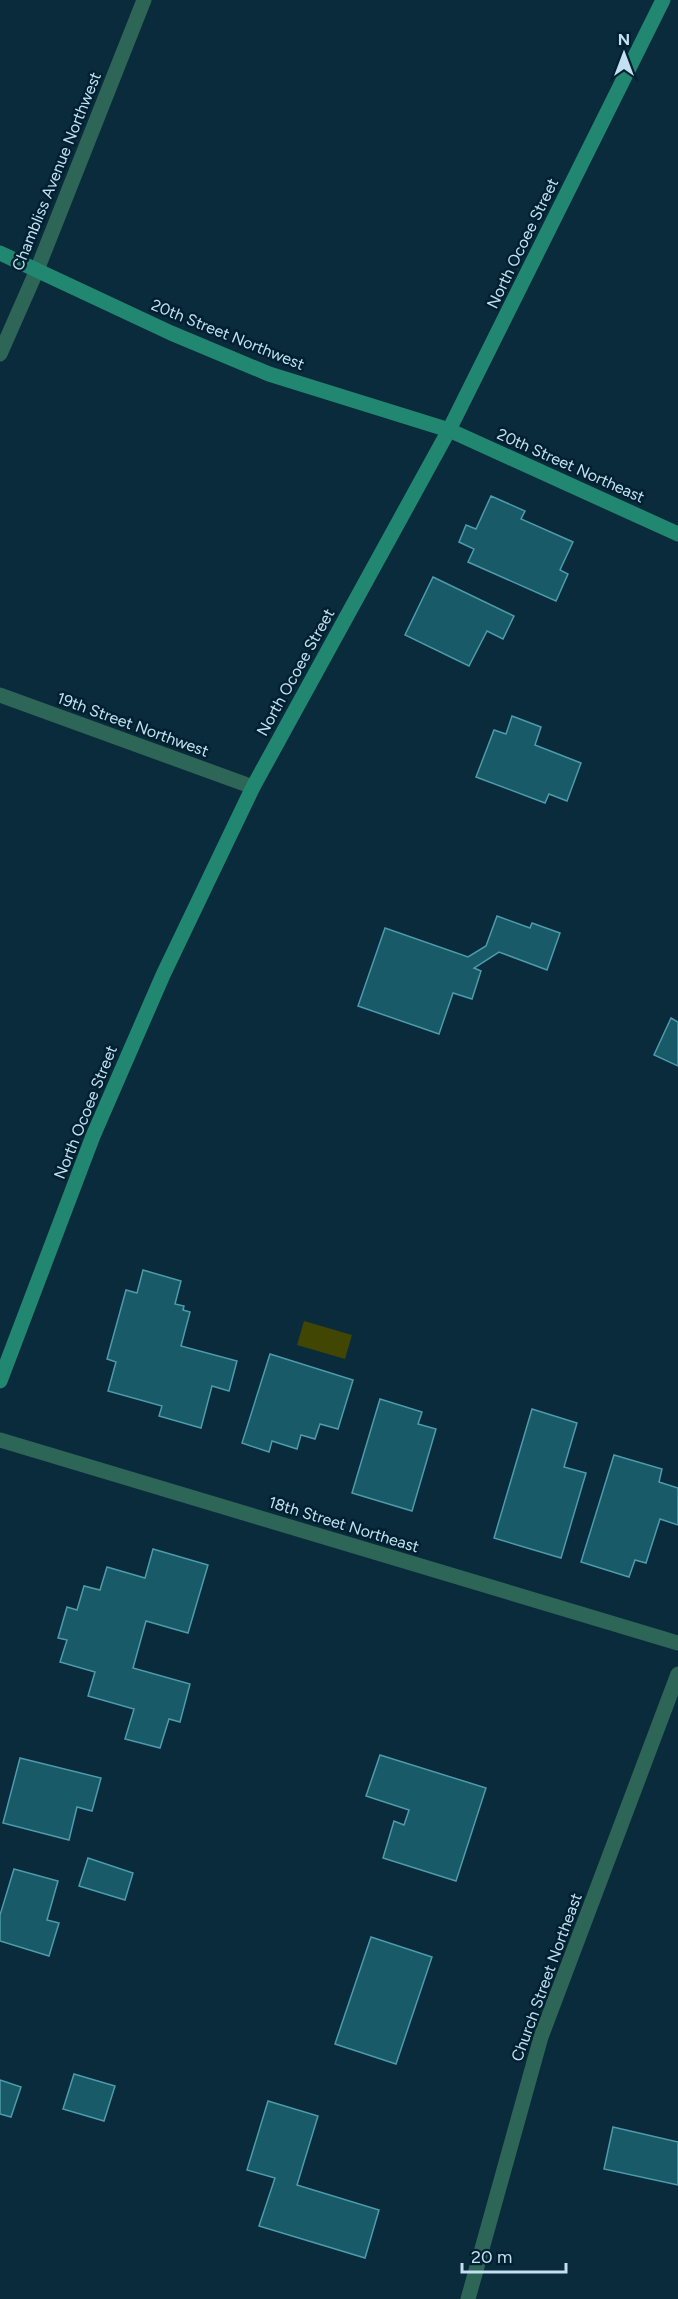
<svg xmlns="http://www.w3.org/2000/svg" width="678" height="2299" viewBox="0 0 678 2299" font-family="Figtree,sans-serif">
<rect width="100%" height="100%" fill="#0a2b3c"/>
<polygon fill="#414602" points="304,1321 352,1335 345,1359 297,1345"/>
<g fill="#185a67" stroke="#4d9bac" stroke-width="1.5">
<polygon points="491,496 525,511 521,519 573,542 560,570 568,574 556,601 468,562 474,549 459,542 466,525 476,529"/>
<polygon points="433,577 514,616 503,639 487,631 469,666 405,635"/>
<polygon points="512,716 541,727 535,745 581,763 567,801 549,794 545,803 476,777 494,730 506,734"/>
<polygon points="497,916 530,928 532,923 560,933 547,970 499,952 474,968 481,971 472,999 453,993 439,1034 358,1006 385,928 468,957 486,946"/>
<polygon points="671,1018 678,1022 678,1066 654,1055"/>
<polygon points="143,1270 181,1281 175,1304 184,1306 183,1310 190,1312 181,1346 237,1361 229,1391 212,1386 201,1428 159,1416 162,1406 108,1391 116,1362 107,1359 126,1290 137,1293"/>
<polygon points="270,1354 353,1380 338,1429 320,1424 315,1439 301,1435 297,1449 272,1441 269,1452 242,1443"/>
<polygon points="380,1399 422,1412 418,1424 436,1429 412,1511 352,1493"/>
<polygon points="532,1409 577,1423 564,1467 586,1473 561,1558 494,1538"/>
<polygon points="614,1455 662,1469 659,1482 678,1488 678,1525 660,1519 646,1563 635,1560 629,1577 581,1562"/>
<polygon points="153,1549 208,1565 188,1633 146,1621 133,1668 190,1684 180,1722 169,1719 160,1748 125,1739 134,1709 88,1696 95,1672 60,1662 67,1640 58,1638 67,1607 77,1610 84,1586 100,1590 107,1567 145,1578"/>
<polygon points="380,1755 486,1788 456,1881 383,1858 394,1821 404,1825 409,1810 366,1796"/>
<polygon points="20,1758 101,1778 92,1811 77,1807 69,1840 3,1823"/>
<polygon points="88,1858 133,1873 125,1900 79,1886"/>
<polygon points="14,1869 58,1881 47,1920 59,1923 49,1956 0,1941 0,1915"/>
<polygon points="371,1937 432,1957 396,2064 335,2044"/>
<polygon points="74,2074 115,2086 104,2121 63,2109"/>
<polygon points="0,2080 21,2087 11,2117 0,2114"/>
<polygon points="268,2101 318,2116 297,2185 379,2210 365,2258 259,2226 275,2178 247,2170"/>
<polygon points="613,2127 678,2142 678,2185 604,2169"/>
</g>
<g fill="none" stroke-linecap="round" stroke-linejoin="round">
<g stroke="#2d6556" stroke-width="15">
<polyline points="0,354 37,270 144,0"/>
<polyline points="0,695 253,787"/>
<polyline points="0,1440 678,1643"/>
<polyline points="468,2299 541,2037 678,1674"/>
</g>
<g stroke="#218770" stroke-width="15">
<polyline points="0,253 171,333 269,374 449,430 678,534"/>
<polyline points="0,1381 93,1136 163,975 253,787 449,430 663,0"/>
</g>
</g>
<g text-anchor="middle" stroke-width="5" stroke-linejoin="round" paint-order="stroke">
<g font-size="16" fill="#c2e0f1" stroke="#012131">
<text transform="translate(56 171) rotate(-68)" y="6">Chambliss Avenue Northwest</text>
<text transform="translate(522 243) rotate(-64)" y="6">North Ocoee Street</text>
<text transform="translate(228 334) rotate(22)" y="6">20th Street Northwest</text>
<text transform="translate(571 465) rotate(24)" y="6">20th Street Northeast</text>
<text transform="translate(295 672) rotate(-61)" y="6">North Ocoee Street</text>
<text transform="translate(133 724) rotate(20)" y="6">19th Street Northwest</text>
<text transform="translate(85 1112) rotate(-68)" y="6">North Ocoee Street</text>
<text transform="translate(344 1524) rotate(17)" y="6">18th Street Northeast</text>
<text transform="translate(546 1977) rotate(-70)" y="6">Church Street Northeast</text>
</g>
</g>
<g transform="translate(624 54)" stroke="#012131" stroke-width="4.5" paint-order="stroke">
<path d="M0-4.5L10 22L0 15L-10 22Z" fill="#c2e0f1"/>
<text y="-9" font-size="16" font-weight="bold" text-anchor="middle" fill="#c2e0f1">N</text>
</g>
<path d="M462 2263v9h104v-9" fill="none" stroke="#c2e0f1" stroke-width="3"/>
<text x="471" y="2263" font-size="18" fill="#c2e0f1" stroke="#012131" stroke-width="4.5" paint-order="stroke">20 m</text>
</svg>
